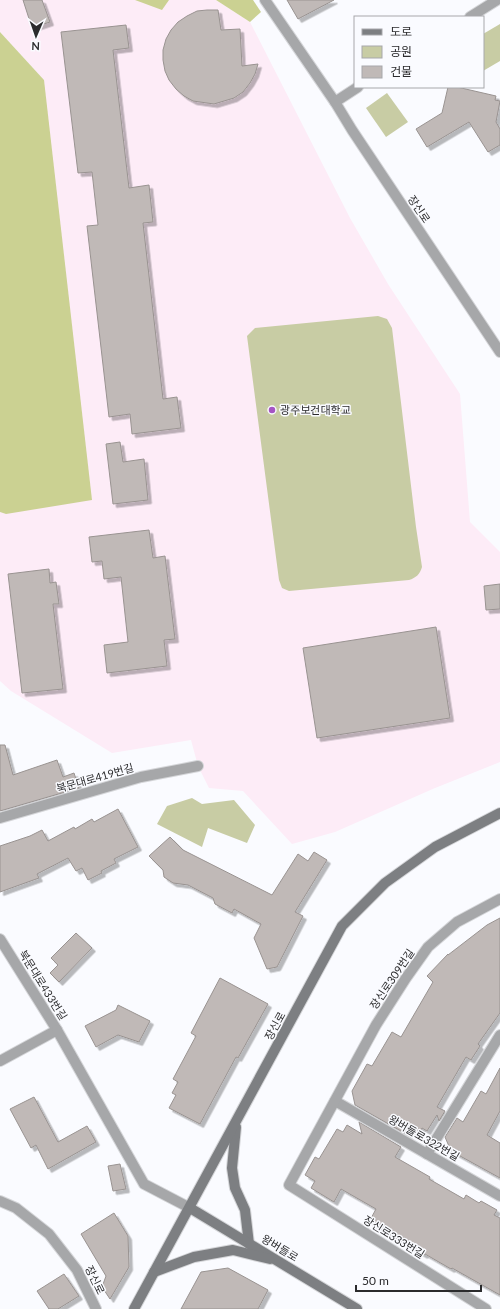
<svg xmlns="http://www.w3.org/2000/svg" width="500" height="1309" viewBox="0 0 500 1309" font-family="Lato,'Noto Sans KR',sans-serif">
<defs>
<filter id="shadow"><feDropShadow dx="3.5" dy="3.5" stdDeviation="0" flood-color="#0004"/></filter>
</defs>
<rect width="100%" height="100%" fill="#fafbff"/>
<polygon fill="#fdecf7" points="0,0 216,0 250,22 350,218 388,284 460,394 470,522 500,552 500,762 435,788 335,832 292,844 243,791 209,788 198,766 191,740 112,753 11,691 0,681 0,512 7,514 44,80 0,32"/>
<g fill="#c8cca4">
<polygon points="500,24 500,61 483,71 483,34"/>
<polygon points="387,93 408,122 386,137 366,108"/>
<path d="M378,316L387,319L392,328L416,527L422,567C420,574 416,578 409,580L289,591L282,588L279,580L247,336L255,328Z"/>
<polygon points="192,798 202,804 234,800 255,825 247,843 208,828 202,847 157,824 167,806"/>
</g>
<g fill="#cbd192">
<polygon points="135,0 169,0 162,10"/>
<polygon points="216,0 253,0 261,12 250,22"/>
<polygon points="0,32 44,80 92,500 6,514 0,512"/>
</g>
<g fill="#c0b9b7" stroke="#999391" filter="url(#shadow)">
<polygon points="23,0 42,0 50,22 32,28"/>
<polygon points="287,0 334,0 298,19"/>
<polygon points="207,10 218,10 221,30 240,29 242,66 258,64 255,74 250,83 243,92 234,98 214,104 193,101 184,96 176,89 169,80 165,71 163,60 163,50 166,39 171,30 178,22 187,16 197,11"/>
<polygon points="126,25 129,48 113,50 129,188 149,185 153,222 143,223 163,399 177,397 181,428 132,434 130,414 109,417 87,226 98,225 92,172 78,173 61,32"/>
<polygon points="448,87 457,87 496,96 495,100 500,101 496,122 500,129 500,145 488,152 469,122 427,147 416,129 442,113"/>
<polygon points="120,442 123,462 144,459 148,500 113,504 106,444"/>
<polygon points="149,530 153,558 165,556 175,639 164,640 167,666 107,673 104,645 128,642 121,577 104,579 102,561 92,562 89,537"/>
<polygon points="49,569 50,583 56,582 59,604 53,604 63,689 22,693 8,574"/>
<polygon points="500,584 500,609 486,610 484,586"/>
<polygon points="436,627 450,718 317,738 303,648"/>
<polygon points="0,745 5,745 13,775 57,760 63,777 74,773 79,788 0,811"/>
<polygon points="118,809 138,847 114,859 116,863 101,871 102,873 88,880 82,868 76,871 68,858 37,874 39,878 0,892 0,846 30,836 42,830 48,841 74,827 75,829 92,819 94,822"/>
<polygon points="170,837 183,850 272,895 298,854 308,861 314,852 327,860 295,912 303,916 277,967 267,969 254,938 261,924 234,909 232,913 215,904 213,898 188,885 173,883 164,877 163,870 149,856"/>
<polygon points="500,918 500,1013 478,1044 480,1046 471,1060 466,1057 437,1107 445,1111 439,1121 437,1115 427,1131 422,1128 418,1135 410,1131 408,1135 355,1105 352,1091 367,1064 372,1066 392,1032 401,1037 433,982 427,976 448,954 448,955 487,925"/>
<polygon points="76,933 92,948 59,982 50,973 58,965 51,958"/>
<polygon points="220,978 268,1004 238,1058 236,1057 200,1124 169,1108 176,1095 172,1093 178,1082 173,1079 196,1036 191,1033"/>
<polygon points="118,1005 150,1021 139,1042 118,1035 96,1047 85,1026 116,1010"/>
<polygon points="500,1068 500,1111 487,1135 500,1143 500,1178 451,1151 445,1137 457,1118 463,1122 481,1091 486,1094"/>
<polygon points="34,1097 58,1142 87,1126 96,1142 48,1169 36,1145 31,1148 10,1109"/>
<polygon points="359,1122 401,1147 395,1157 430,1177 429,1179 464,1199 466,1195 479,1203 481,1201 497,1210 494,1215 500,1218 500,1295 452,1268 451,1269 425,1254 424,1255 369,1222 376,1209 341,1189 334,1202 311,1188 315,1181 305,1175 315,1157 319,1159 337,1129 343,1132 347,1125 362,1134"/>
<polygon points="120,1164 126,1189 113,1191 108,1166"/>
<polygon points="114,1213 128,1236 129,1267 110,1299 102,1287 106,1276 81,1234"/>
<polygon points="228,1268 268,1290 258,1309 181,1309 201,1272"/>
<polygon points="64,1274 79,1296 58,1309 49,1309 37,1291"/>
</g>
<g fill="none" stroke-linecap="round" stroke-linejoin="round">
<defs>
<g id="street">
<polyline points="265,0 335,102"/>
<polyline points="470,17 497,0"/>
<polyline points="358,87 335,102 352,130 500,352"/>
<polyline points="0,818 141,777 198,766"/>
<polyline points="0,939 57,1030 0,1061"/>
<polyline points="57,1030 144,1184 190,1208"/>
<polyline points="335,1101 500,1196"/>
<polyline points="427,1154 500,1035"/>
<polyline points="0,1201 16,1208 49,1234 77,1270 96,1309"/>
<polyline points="486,1309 289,1185 376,1025 406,978 428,947 457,922 500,899"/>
</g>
<g id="secondary">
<polyline points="236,1127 232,1168 235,1188 245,1210 249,1244"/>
<polyline points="190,1208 357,1309"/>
<polyline points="154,1272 194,1257 233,1250 270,1259"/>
<polyline points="134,1309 342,926 385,883 435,847 500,813"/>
</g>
</defs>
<use href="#street" stroke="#d5d6d9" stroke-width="12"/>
<use href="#secondary" stroke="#d5d6d9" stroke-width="12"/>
<use href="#street" stroke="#a6a7a9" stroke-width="10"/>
<use href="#secondary" stroke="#7d7f82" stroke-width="10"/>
</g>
<circle fill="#a554c4" stroke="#fafbff" stroke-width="1.5" cx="272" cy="410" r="4"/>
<g text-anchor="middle" stroke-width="3" stroke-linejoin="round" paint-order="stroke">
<g font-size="11" fill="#2b2b2d" stroke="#fafbff">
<text transform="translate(419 209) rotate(56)" y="4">장신로</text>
<text transform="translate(95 778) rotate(-16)" y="4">북문대로419번길</text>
<text transform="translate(392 979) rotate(-56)" y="4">장신로309번길</text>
<text transform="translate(43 985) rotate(58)" y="4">북문대로433번길</text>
<text transform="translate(275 1026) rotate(-61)" y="4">장신로</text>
<text transform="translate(424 1138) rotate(30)" y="4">왕버들로322번길</text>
<text transform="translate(394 1237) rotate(32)" y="4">장신로333번길</text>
<text transform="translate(280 1248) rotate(31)" y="4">왕버들로</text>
<text transform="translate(95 1280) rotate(64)" y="4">장신로</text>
</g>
<g font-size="11" fill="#2b2b2d" stroke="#fafbff" text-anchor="start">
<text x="280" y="414">광주보건대학교</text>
</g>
</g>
<rect x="354" y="16" width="130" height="72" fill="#fafbff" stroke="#a7a8ab"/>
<rect x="362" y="29" width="20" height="6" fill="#7d7f82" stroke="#a7a8ab"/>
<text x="390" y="36" font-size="12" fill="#2b2b2d">도로</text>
<rect x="362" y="46" width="20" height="12" fill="#c8cca4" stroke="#a7a8ab"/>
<text x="390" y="56" font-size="12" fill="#2b2b2d">공원</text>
<rect x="362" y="66" width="20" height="12" fill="#c0b9b7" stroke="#a7a8ab"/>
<text x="390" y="76" font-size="12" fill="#2b2b2d">건물</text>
<g transform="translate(36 36) rotate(182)" stroke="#fafbff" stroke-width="3" paint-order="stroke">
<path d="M0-3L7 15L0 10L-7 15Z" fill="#2b2b2d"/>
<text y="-6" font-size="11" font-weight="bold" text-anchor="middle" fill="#2b2b2d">N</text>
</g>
<path d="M356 1285v6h125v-6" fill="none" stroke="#2b2b2d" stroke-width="2"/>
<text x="362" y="1285" font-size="12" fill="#2b2b2d" stroke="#fafbff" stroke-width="3" paint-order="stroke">50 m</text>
</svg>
